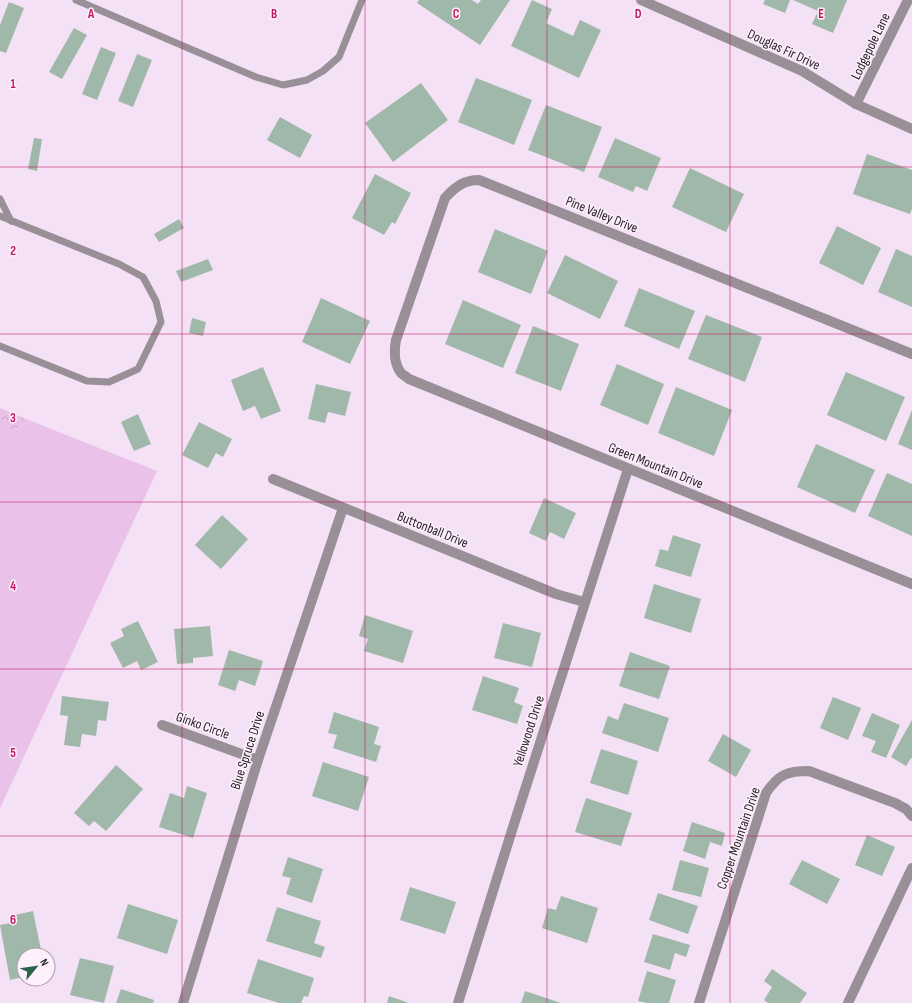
<svg xmlns="http://www.w3.org/2000/svg" width="912" height="1003" viewBox="0 0 912 1003" font-family="'Sofia Sans Condensed',sans-serif">
<defs>
<pattern id="forest-crowns" width="20" height="18" patternUnits="userSpaceOnUse"><rect width="20" height="18" fill="#eac1e9"/><path d="M2 6a3 3 0 1 1 6 0M12 15a3 3 0 1 1 6 0" fill="none" stroke="#c9a6c8"/></pattern>
</defs>
<rect width="100%" height="100%" fill="#f5e1f5"/>
<polygon fill="#eac1e9" points="31,421 157,471 0,808 0,436"/>
<polygon fill="url(#forest-crowns)" points="0,408 31,421 0,436"/>
<g fill="#9fb8aa">
<polygon points="419,0 472,0 478,4 481,0 510,0 480,45 417,3"/>
<polygon points="532,0 552,9 546,23 573,36 580,20 601,30 579,78 511,46"/>
<polygon points="765,0 790,0 785,13 763,4"/>
<polygon points="793,0 847,0 833,33 812,24 818,11"/>
<polygon points="9,2 24,8 6,53 0,51 0,25"/>
<polygon points="74,28 87,35 62,79 49,72"/>
<polygon points="101,47 116,53 97,100 82,94"/>
<polygon points="137,54 152,60 133,107 118,101"/>
<polygon points="476,78 532,100 514,145 458,122"/>
<polygon points="421,83 448,120 393,162 365,123"/>
<polygon points="546,105 602,127 584,172 528,150"/>
<polygon points="280,117 312,135 300,158 267,140"/>
<polygon points="34,138 42,139 37,171 28,169"/>
<polygon points="615,138 661,158 647,191 636,186 633,192 598,177"/>
<polygon points="867,154 912,170 912,209 910,214 853,194"/>
<polygon points="690,168 744,194 726,232 672,207"/>
<polygon points="375,174 411,193 395,224 392,222 384,235 352,218"/>
<polygon points="179,219 184,228 159,242 154,234"/>
<polygon points="837,226 881,248 863,285 819,263"/>
<polygon points="495,229 548,251 531,294 478,272"/>
<polygon points="896,249 912,256 912,307 878,292"/>
<polygon points="565,255 618,281 600,319 547,293"/>
<polygon points="208,259 213,270 181,282 176,271"/>
<polygon points="639,288 695,311 679,349 624,326"/>
<polygon points="321,298 370,321 350,364 302,342"/>
<polygon points="463,300 521,325 503,368 445,344"/>
<polygon points="706,315 762,337 745,382 688,359"/>
<polygon points="192,318 206,322 203,336 189,333"/>
<polygon points="533,326 579,344 561,391 515,373"/>
<polygon points="617,364 664,384 648,425 600,405"/>
<polygon points="263,367 281,411 261,419 255,406 243,411 231,380"/>
<polygon points="846,372 905,397 886,441 827,415"/>
<polygon points="316,384 351,392 345,416 328,412 325,423 308,419"/>
<polygon points="676,387 732,410 714,456 658,433"/>
<polygon points="912,410 912,450 898,444"/>
<polygon points="138,414 151,444 134,451 121,422"/>
<polygon points="199,422 232,439 223,457 216,453 208,468 182,455"/>
<polygon points="816,444 875,470 855,513 797,487"/>
<polygon points="887,473 912,484 912,536 868,516"/>
<polygon points="544,498 576,513 564,539 550,532 546,541 529,533"/>
<polygon points="222,515 248,539 221,569 195,545"/>
<polygon points="673,535 701,544 691,577 655,566 660,549 668,551"/>
<polygon points="654,584 701,599 691,633 644,618"/>
<polygon points="365,615 413,631 403,663 364,651 368,639 359,636"/>
<polygon points="138,621 158,662 141,670 137,661 123,668 110,643 124,636 121,629"/>
<polygon points="503,623 541,633 532,667 494,658"/>
<polygon points="210,626 213,656 193,658 193,663 177,664 174,629"/>
<polygon points="229,650 263,661 255,686 239,680 235,691 218,685"/>
<polygon points="630,652 670,666 659,699 619,686"/>
<polygon points="483,676 519,688 514,702 523,706 517,724 472,710"/>
<polygon points="62,696 109,702 106,721 98,720 96,736 82,734 80,747 64,745 68,716 60,715"/>
<polygon points="833,697 861,708 848,740 820,728"/>
<polygon points="624,703 669,718 658,752 602,733 608,716 618,720"/>
<polygon points="334,712 379,727 374,744 381,746 376,762 333,748 337,735 328,733"/>
<polygon points="872,713 900,725 886,758 871,752 876,741 862,736"/>
<polygon points="912,720 912,759 911,758 906,766 891,757"/>
<polygon points="723,734 751,750 736,777 708,761"/>
<polygon points="601,749 638,761 628,795 590,783"/>
<polygon points="323,762 369,777 358,811 312,796"/>
<polygon points="116,765 143,789 106,831 94,821 89,826 74,813"/>
<polygon points="187,786 207,793 193,838 159,827 170,793 184,798"/>
<polygon points="586,798 632,813 621,846 575,832"/>
<polygon points="692,822 725,833 722,846 710,842 705,859 683,851"/>
<polygon points="867,835 895,847 882,876 855,865"/>
<polygon points="288,857 323,869 312,903 286,894 291,878 282,876"/>
<polygon points="680,860 709,868 701,897 672,890"/>
<polygon points="802,860 840,879 827,904 789,884"/>
<polygon points="410,887 456,902 445,934 400,920"/>
<polygon points="658,893 698,906 688,934 649,920"/>
<polygon points="561,896 598,908 587,943 542,928 548,908 556,910"/>
<polygon points="128,904 178,920 167,954 117,938"/>
<polygon points="277,907 321,921 314,943 325,947 321,958 266,941"/>
<polygon points="33,911 42,955 24,955 24,977 10,980 0,925 17,922 15,915"/>
<polygon points="653,934 690,945 686,957 675,953 670,970 644,962"/>
<polygon points="80,958 114,966 104,1003 70,995"/>
<polygon points="258,959 314,978 308,997 304,996 301,1003 279,1003 247,993"/>
<polygon points="772,969 807,993 800,1003 768,1003 764,1000 772,987 764,981"/>
<polygon points="647,971 676,980 669,1003 647,1003 638,1001"/>
<polygon points="121,989 154,1000 153,1003 116,1003"/>
<polygon points="525,991 561,1003 521,1003"/>
<polygon points="389,996 409,1003 387,1003"/>
</g>
<g fill="none" stroke-linecap="round" stroke-linejoin="round">
<g stroke="#988f97" stroke-width="7">
<polyline points="76,0 256,77 283,85 307,80 323,71 339,57 362,0"/>
<polyline points="0,199 11,221"/>
<polyline points="0,216 119,264 143,277 156,301 161,322 138,369 109,382 87,381 0,346"/>
</g>
<g stroke="#988f97" stroke-width="10">
<polyline points="641,0 802,71 856,104 912,129"/>
<polyline points="856,104 908,0"/>
<path d="M912,354L479,180C464,180 455,187 445,198L396,340C394,351 394,364 401,373C403,375 407,377 409,379L912,584"/>
<polyline points="273,479 556,594 584,602"/>
<polyline points="162,725 258,760"/>
<polyline points="183,1003 258,760 343,508"/>
<polyline points="458,1003 513,827 628,469"/>
<path d="M699,1003L766,793C779,774 787,771 809,771L895,803L906,809L912,816"/>
<polyline points="848,1003 912,868"/>
</g>
</g>
<path fill="none" stroke="#c2185b" stroke-width="1" stroke-opacity="0.55" d="M182,0V1003M365,0V1003M547,0V1003M730,0V1003M0,167H912M0,334H912M0,502H912M0,669H912M0,836H912"/>
<g text-anchor="middle" stroke-width="3" stroke-linejoin="round" paint-order="stroke">
<g font-size="14" fill="#2b232a" stroke="#fef1fd">
<text transform="translate(870 46) rotate(-64)" y="5">Lodgepole Lane</text>
<text transform="translate(784 49) rotate(25)" y="5">Douglas Fir Drive</text>
<text transform="translate(602 214) rotate(22)" y="5">Pine Valley Drive</text>
<text transform="translate(656 465) rotate(22)" y="5">Green Mountain Drive</text>
<text transform="translate(433 529) rotate(22)" y="5">Buttonball Drive</text>
<text transform="translate(203 725) rotate(20)" y="5">Ginko Circle</text>
<text transform="translate(528 731) rotate(-72)" y="5">Yellowood Drive</text>
<text transform="translate(247 750) rotate(-72)" y="5">Blue Spruce Drive</text>
<text transform="translate(738 838) rotate(-71)" y="5">Copper Mountain Drive</text>
</g>
</g>
<g font-size="13" text-anchor="middle" font-weight="bold" fill="#c2185b" stroke="#fef1fd" stroke-width="3" stroke-linejoin="round" paint-order="stroke">
<text x="91" y="18">A</text>
<text x="274" y="18">B</text>
<text x="456" y="18">C</text>
<text x="638" y="18">D</text>
<text x="821" y="18">E</text>
<text x="13" y="88">1</text>
<text x="13" y="255">2</text>
<text x="13" y="422">3</text>
<text x="13" y="590">4</text>
<text x="13" y="757">5</text>
<text x="13" y="924">6</text>
</g>
<g transform="translate(36 967) rotate(61)"><circle r="19" fill="#fef1fd" stroke="#aa9fa9"/>
<path d="M0-3L7 15L0 10L-7 15Z" fill="#2c6249"/>
<text y="-6" font-size="11" font-weight="bold" text-anchor="middle" fill="#2b232a">N</text>
</g>
</svg>
